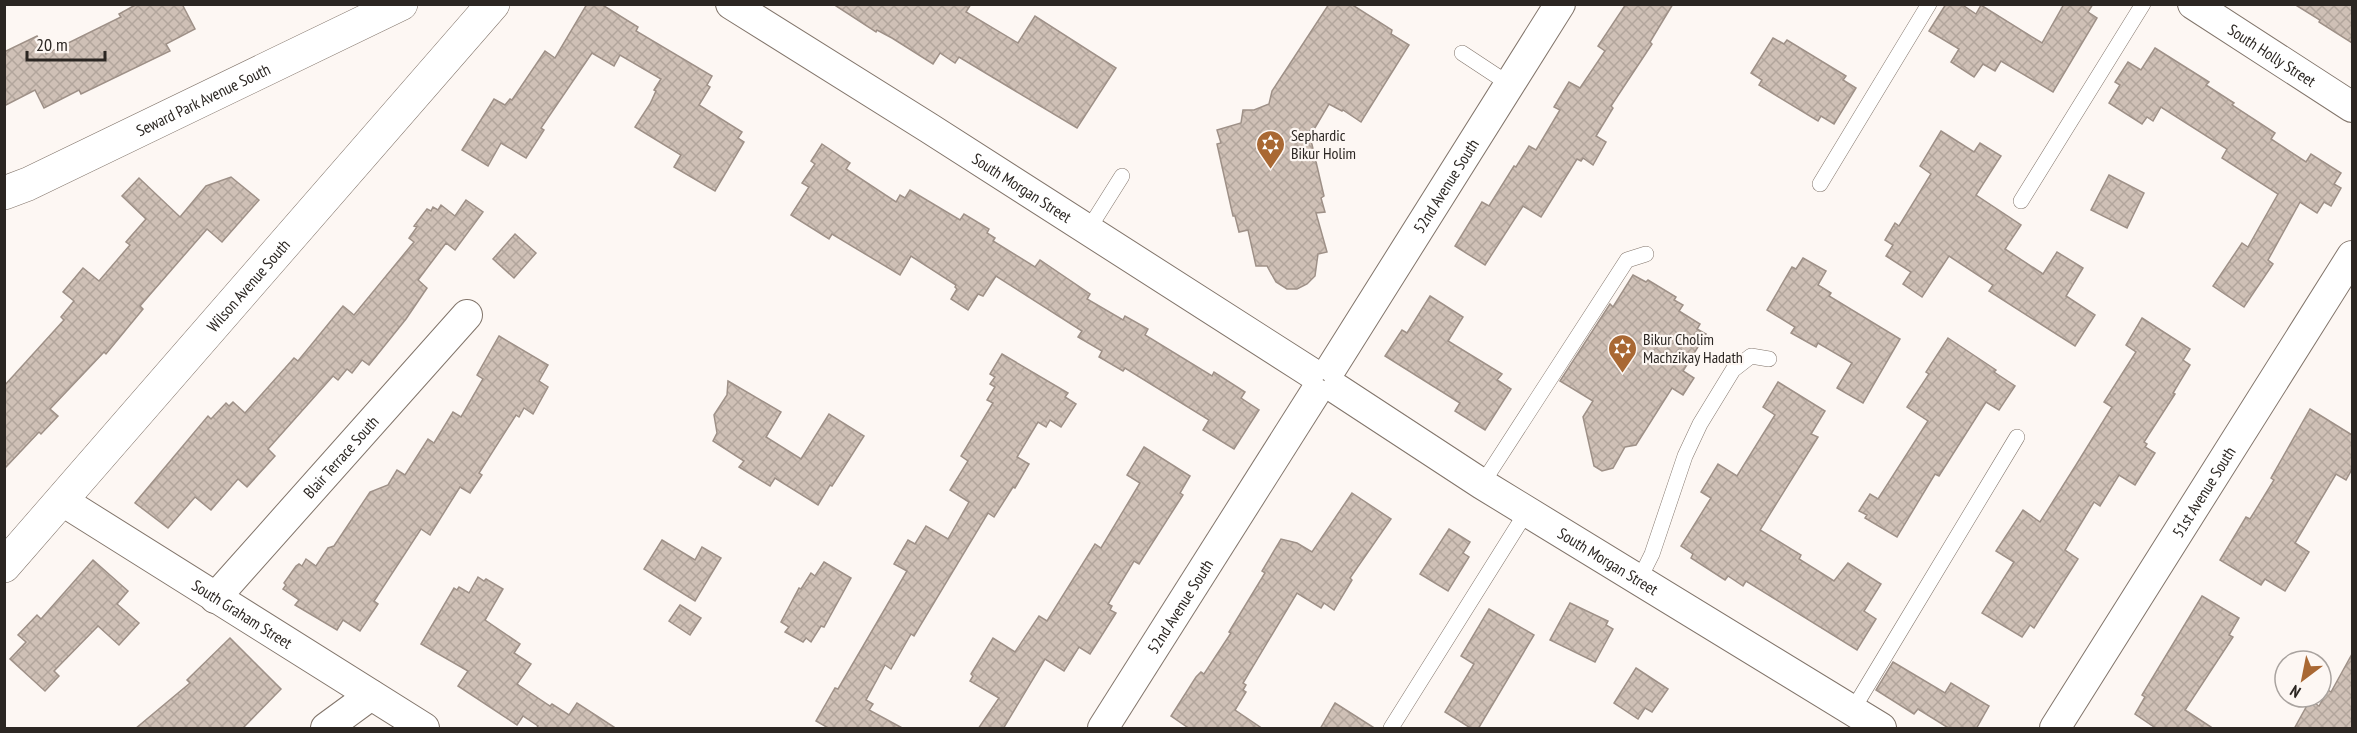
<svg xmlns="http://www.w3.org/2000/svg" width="2357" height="733" viewBox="0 0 2357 733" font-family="'PT Sans Narrow',sans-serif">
<defs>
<pattern id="building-cross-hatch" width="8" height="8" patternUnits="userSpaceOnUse" patternTransform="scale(1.5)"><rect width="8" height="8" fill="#cfc0b6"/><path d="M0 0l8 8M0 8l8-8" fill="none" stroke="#b2a59c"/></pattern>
</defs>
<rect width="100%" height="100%" fill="#fdf7f3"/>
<g fill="url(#building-cross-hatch)" stroke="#9e9087" stroke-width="1.5">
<polygon points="137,4 182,4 195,29 166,44 170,51 81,94 79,90 44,108 35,90 4,106 4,52 37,36 46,54 121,17 119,14"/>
<polygon points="587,4 601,4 638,27 636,31 712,76 707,85 710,87 699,105 742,132 738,138 744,142 715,191 674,167 681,155 635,127 650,104 656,91 654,90 661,79 620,55 614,66 592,53 541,128 544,130 526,158 501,143 488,166 462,150 494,99 505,105 510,99 512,100 545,51 555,58"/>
<polygon points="833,4 971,4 966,12 1018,43 1035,16 1116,68 1077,128 959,57 955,63 940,53 933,64 892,38 877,30 876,32"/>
<polygon points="1329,4 1351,4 1392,30 1391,34 1409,45 1361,122 1343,110 1342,111 1329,104 1310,136 1324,196 1321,198 1325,212 1316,213 1327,252 1318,254 1315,276 1307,284 1297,289 1287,289 1276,282 1267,266 1256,266 1248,230 1239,232 1235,216 1233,216 1217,144 1221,143 1217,130 1241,123 1243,110 1254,110 1269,104 1272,91"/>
<polygon points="1626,4 1673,4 1650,42 1652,44 1611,106 1613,108 1596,136 1606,142 1593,165 1583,158 1581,161 1577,159 1541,217 1523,206 1485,265 1455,246 1482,202 1489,206 1514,166 1516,167 1529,146 1536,150 1560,110 1554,107 1569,82 1580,88 1605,51 1598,46"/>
<polygon points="1946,4 1961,4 1976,14 1981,5 2042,43 2064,4 2093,4 2088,12 2097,18 2053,92 2001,61 1995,71 1983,64 1974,77 1951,62 1959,49 1929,31"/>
<polygon points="2294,4 2352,4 2352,43 2319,22 2320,20"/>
<polygon points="1773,38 1784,44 1787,40 1846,76 1843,80 1856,88 1834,124 1821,116 1818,121 1759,85 1762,80 1751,73"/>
<polygon points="2155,48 2209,82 2206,85 2234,103 2232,105 2275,133 2271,139 2306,162 2311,154 2341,173 2334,184 2341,188 2331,206 2324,202 2317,213 2300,202 2268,260 2273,264 2244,307 2213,286 2242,243 2248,247 2278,194 2222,158 2227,149 2161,107 2153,121 2147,117 2142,124 2109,103 2120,85 2115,82 2128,62 2141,70"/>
<polygon points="1941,131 1974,152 1980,143 2001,156 1976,195 2021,225 2005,249 2043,274 2057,252 2083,268 2066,296 2095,315 2075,346 1989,291 1993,285 1949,256 1922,297 1903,284 1911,272 1886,256 1893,245 1885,240 1895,223 1899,226 1931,174 1920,166"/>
<polygon points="822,144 850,163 846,169 896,202 900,195 905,198 910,190 960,220 964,214 989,229 987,233 995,238 993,241 1035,267 1040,260 1090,294 1087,299 1123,320 1125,316 1148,329 1145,335 1212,376 1214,372 1245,392 1241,398 1259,410 1234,449 1203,430 1209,420 1125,368 1123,371 1099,357 1102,351 1078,337 1082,331 996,276 983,296 978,294 968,310 951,299 957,289 955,287 956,285 911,256 900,275 832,234 829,239 791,215 809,187 802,183 815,164 811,161"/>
<polygon points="2109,175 2144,193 2127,228 2091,210"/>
<polygon points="231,177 259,200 222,242 207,229 140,306 143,309 106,354 104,352 50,409 58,416 41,434 39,432 4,469 4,386 64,320 61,317 74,301 63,292 83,268 99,281 130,245 126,242 146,219 122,196 139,178 180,217 206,186"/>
<polygon points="466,200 483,212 455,250 446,243 418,280 427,288 406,319 369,365 362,360 352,373 347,369 338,380 333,376 268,449 275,456 247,487 238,479 211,510 195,497 168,528 135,503 208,416 211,419 226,403 229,406 233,402 245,413 294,358 298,361 343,306 354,315 414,242 409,238 417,227 414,226 427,209 431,211 433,207 438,210 441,205 455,216"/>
<polygon points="515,234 536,253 514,278 493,259"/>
<polygon points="1803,258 1826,271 1818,285 1831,293 1829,296 1900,339 1863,403 1837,388 1852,363 1818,343 1816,347 1791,333 1795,327 1767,310 1792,267 1796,269"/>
<polygon points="1633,275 1646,282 1648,280 1676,297 1674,300 1683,305 1679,311 1700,324 1697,329 1706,334 1683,371 1694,378 1683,395 1672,388 1636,445 1625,447 1613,468 1602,471 1594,466 1583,417 1593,401 1560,381 1610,304 1613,307"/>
<polygon points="1430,296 1463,317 1448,341 1502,374 1497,380 1511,389 1485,430 1455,411 1460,403 1385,356 1402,330 1407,333"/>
<polygon points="2142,318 2190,349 2183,360 2190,365 2173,393 2175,394 2144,442 2147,444 2145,447 2155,453 2135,485 2119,475 2100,506 2094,502 2065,550 2078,559 2034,628 2030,625 2022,637 1982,613 2014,562 1996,551 2023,510 2040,522 2076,465 2112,407 2104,402 2136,352 2126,345"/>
<polygon points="499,336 548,365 539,381 548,387 533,414 524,408 519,417 516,415 479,473 482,475 470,493 460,487 430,535 421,529 374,601 378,604 360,631 343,620 337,630 295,605 299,600 283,589 286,585 284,583 296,566 299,564 302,566 306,559 316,566 328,548 334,546 370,492 388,485 397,470 405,475 428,439 434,443 453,412 461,417 483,379 477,375"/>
<polygon points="1948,338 1996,370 1994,372 2015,386 1999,410 1986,402 1939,476 1935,474 1897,537 1865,518 1867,515 1859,511 1870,494 1878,499 1928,421 1907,407 1929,374 1926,372"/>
<polygon points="1002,354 1068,393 1065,397 1076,404 1061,427 1050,420 1046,427 1038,422 1017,457 1029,464 1015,488 1013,487 994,517 988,513 914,636 911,634 891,669 885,665 866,700 873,704 869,710 904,729 830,729 816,721 835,688 838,689 907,571 894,564 908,540 915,544 926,526 948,539 969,502 950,490 968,461 961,456 993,403 987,400 995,387 990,384 995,377 990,374"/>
<polygon points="728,381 781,412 766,437 801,459 829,414 864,436 832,486 830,485 818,505 775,478 770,486 739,467 744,461 713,441 717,433 714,415 727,395"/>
<polygon points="1778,382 1825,411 1811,434 1818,437 1760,530 1801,555 1799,559 1834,581 1848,563 1881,584 1864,611 1876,619 1857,650 1746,581 1743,586 1728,576 1725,580 1691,558 1693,554 1681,546 1711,498 1701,492 1718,464 1737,476 1775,415 1763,407"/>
<polygon points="2310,409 2352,435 2352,469 2346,480 2336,474 2295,543 2309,552 2285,591 2265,579 2261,585 2220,560 2246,517 2250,519 2274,480 2271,478"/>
<polygon points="1144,447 1190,476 1180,493 1183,495 1139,564 1134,561 1108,604 1112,606 1110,610 1116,613 1090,654 1079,647 1064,671 1045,659 1003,729 978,729 999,698 970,681 973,676 971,674 993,638 1015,652 1039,616 1047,621 1095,544 1101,548 1140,483 1127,475"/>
<polygon points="1352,493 1391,519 1350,578 1352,580 1334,610 1324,603 1321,608 1297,593 1243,683 1246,685 1243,690 1246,692 1235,710 1263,729 1190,729 1171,716 1196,677 1201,672 1204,674 1231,633 1229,632 1265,573 1262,571 1281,539 1297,543 1312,552"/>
<polygon points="1449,529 1470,542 1463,553 1469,557 1448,591 1420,574"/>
<polygon points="662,540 695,560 702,547 721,558 695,601 644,569"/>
<polygon points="93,560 128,591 117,604 139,623 119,645 98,626 54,671 59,676 45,691 10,659 26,642 18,635 37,615 41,619"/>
<polygon points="824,562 851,578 824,627 821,626 811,642 806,638 803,642 785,632 789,627 781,622 799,588 801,589 811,573 815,576"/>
<polygon points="478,577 484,581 486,579 503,589 485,620 520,644 514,653 531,664 517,684 550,706 552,704 569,715 577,703 617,729 536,729 538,726 523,716 517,725 458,686 468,671 421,644 454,588 457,590 459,587 469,593"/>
<polygon points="2202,596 2239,618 2229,635 2233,637 2185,710 2214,729 2157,729 2135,714 2145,697 2142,695"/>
<polygon points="1570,603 1608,621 1606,625 1613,629 1595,662 1550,640"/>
<polygon points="680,605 701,618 690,635 669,621"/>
<polygon points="1489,609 1534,635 1478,729 1472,729 1445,712 1474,664 1461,656"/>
<polygon points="230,638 281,689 242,729 135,729 190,683 187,680"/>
<polygon points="2352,654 2352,729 2294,729 2310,700 2319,706 2328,690 2331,692"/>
<polygon points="1893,662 1945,693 1951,683 1989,706 1976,729 1950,729 1918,709 1914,714 1876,690"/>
<polygon points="1636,668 1668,689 1652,712 1645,708 1638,719 1614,703"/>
<polygon points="1335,703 1376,729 1320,729"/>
</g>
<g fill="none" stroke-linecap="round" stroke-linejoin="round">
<defs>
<g id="lane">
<polyline points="1462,53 1509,84"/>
<polyline points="1820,184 1929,4"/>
<polyline points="2021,201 2143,4"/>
<polyline points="1088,230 1122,176"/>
<polyline points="1482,484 1627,260 1646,254"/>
<polyline points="1639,580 1652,554 1685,456 1700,424 1733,370 1751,356 1769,359"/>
<polyline points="1852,711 2017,437"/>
<polyline points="1391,728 1527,511"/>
</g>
<g id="street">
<path id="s1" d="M731,4L929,128L1310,372"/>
<path id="s2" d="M2193,4L2352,107"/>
<path id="s3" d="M1332,367L1560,4"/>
<path id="s4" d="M1337,389L1482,484L1881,728"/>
<path id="s5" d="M61,500L424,728"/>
<path id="s6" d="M215,598L467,315"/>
<polyline points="326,728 371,695"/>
<path id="s7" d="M1103,728L1315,393"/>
<path id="s8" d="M2055,728L2352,256"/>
</g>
<g id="secondary">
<path id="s9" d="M4,193L28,184L401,4"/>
<path id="s10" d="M4,566L493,4"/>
</g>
</defs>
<use href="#lane" stroke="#82756b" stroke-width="16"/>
<use href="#street" stroke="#82756b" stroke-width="32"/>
<use href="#secondary" stroke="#82756b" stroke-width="34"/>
<use href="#lane" stroke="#fff" stroke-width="15"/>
<use href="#street" stroke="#fff" stroke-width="30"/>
<use href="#secondary" stroke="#fff" stroke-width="33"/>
</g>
<defs>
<symbol id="synagogue-pin" viewBox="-11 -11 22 30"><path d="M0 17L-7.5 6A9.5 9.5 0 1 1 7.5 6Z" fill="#a96833" stroke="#fdf7f3"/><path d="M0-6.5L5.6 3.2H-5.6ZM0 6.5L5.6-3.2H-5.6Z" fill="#fff"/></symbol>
</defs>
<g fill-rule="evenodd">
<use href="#synagogue-pin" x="1254" y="128" width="33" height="45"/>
<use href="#synagogue-pin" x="1606" y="332" width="33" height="45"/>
</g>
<g text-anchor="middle" stroke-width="4.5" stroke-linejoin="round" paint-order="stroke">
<g font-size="16" fill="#2b2622" stroke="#fdf7f3">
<text dy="6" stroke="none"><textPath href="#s2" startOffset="94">South Holly Street</textPath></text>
<text dy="6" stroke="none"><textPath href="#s9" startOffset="220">Seward Park Avenue South</textPath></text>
<text dy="6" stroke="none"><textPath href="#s3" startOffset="214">52nd Avenue South</textPath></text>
<text dy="6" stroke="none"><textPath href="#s1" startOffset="344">South Morgan Street</textPath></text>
<text dy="6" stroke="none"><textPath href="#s10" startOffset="372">Wilson Avenue South</textPath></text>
<text dy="6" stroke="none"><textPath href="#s6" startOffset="189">Blair Terrace South</textPath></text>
<text dy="6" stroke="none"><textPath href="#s8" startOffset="279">51st Avenue South</textPath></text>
<text dy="6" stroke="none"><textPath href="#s4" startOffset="321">South Morgan Street</textPath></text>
<text dy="6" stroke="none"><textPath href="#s7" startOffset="144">52nd Avenue South</textPath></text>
<text dy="6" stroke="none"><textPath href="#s5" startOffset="214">South Graham Street</textPath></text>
</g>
<g font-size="16" fill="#2b2622" stroke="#fdf7f3" text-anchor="start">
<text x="1291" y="141">Sephardic<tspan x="1291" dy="18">Bikur Holim</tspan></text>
<text x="1643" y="345">Bikur Cholim<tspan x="1643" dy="18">Machzikay Hadath</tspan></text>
</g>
</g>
<rect width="2357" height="733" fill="none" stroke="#2b2622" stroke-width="12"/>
<g transform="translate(2303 679) rotate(212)"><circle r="28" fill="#fdf7f3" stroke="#a9a39f" stroke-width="1.5"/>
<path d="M0-4.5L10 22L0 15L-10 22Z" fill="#a96833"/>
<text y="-9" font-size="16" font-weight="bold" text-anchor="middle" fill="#2b2622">N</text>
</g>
<path d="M27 51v9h78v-9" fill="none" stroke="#2b2622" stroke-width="3"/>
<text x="36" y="51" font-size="18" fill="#2b2622" stroke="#fdf7f3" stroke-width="4.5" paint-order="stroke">20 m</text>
</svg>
